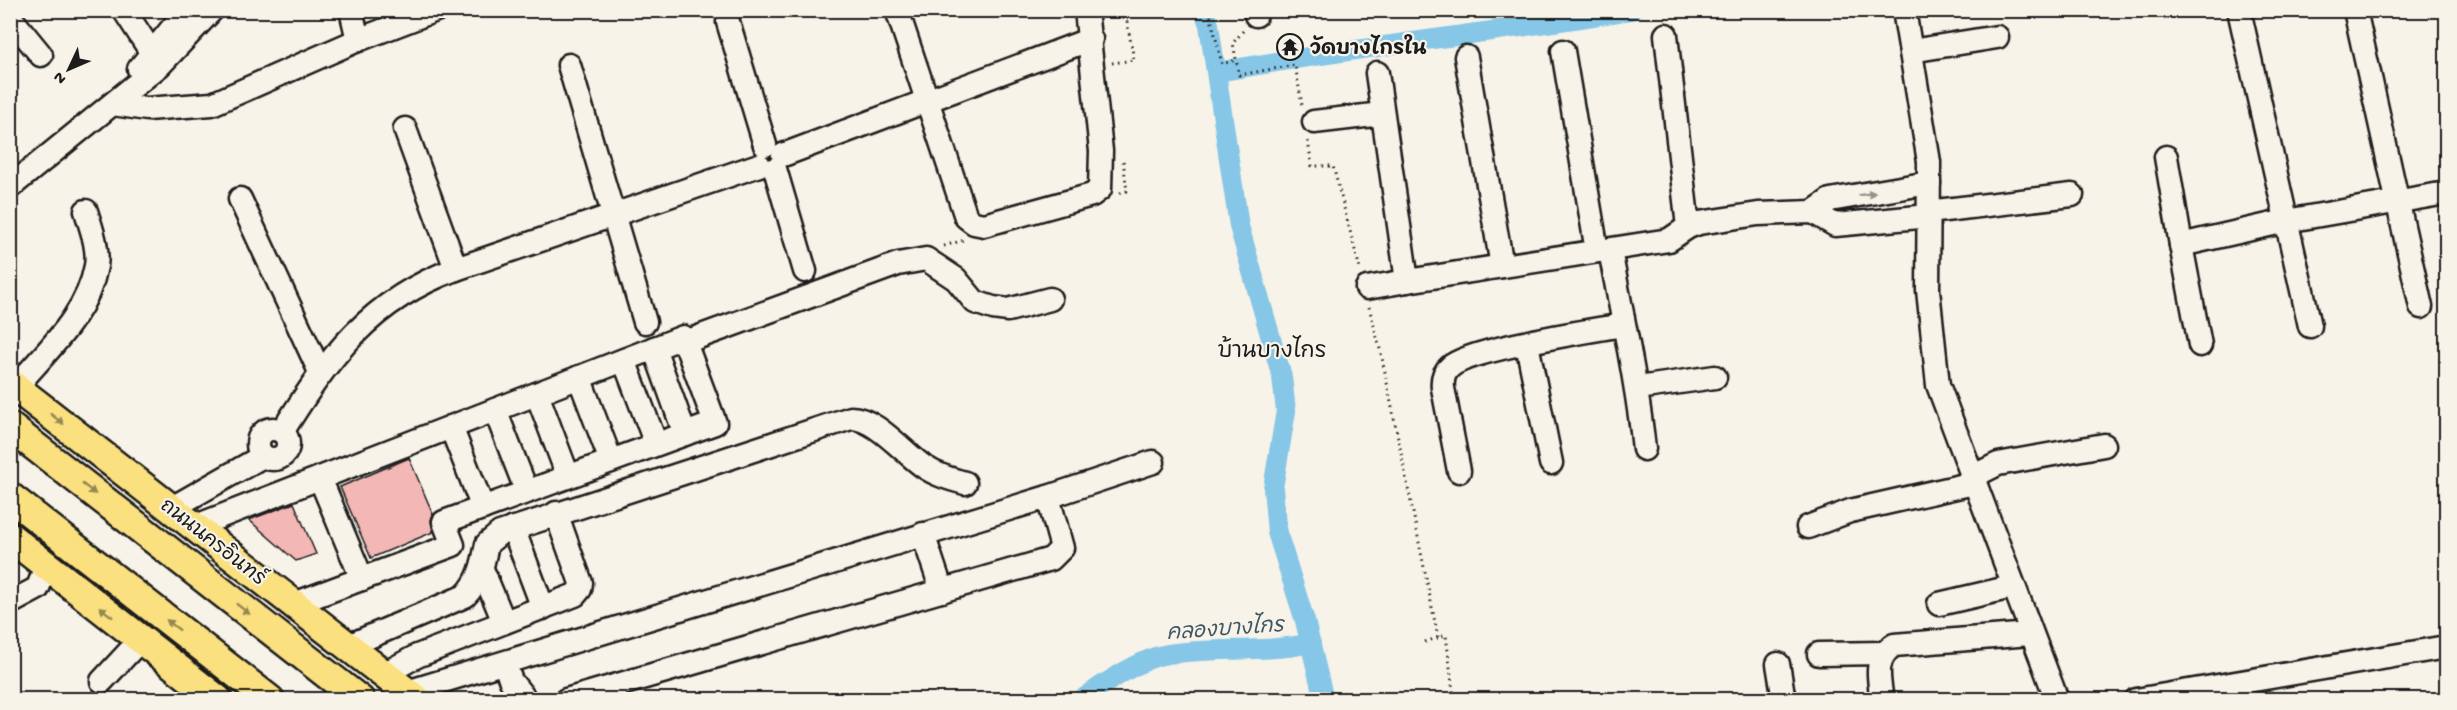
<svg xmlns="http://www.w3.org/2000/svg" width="2457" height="710" viewBox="0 0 2457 710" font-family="'Gochi Hand','Playpen Sans Thai',sans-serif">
<rect width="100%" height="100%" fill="#f7f3e8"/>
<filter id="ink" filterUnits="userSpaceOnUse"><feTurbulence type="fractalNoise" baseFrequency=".0167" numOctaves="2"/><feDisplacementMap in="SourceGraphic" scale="12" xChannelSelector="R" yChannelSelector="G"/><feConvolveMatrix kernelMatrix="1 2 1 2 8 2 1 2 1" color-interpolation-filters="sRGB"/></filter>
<g filter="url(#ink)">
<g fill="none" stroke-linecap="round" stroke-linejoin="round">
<g stroke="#86c6e7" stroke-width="20">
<polyline points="1204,10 1209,25 1239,226 1282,377 1286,411 1273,488 1277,532 1305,621 1324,700"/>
<path d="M1217,72C1354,47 1494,33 1632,10"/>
<path d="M1081,700C1100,686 1141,659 1163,655C1211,646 1262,654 1311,643"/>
</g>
</g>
<g fill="#f3b7b5" stroke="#1c1c1c" stroke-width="1.5">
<polygon points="409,458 433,514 431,520 433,532 371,558 340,487"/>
<polygon points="294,503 316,554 296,561 249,520"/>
</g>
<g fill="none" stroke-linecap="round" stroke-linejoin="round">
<defs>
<g id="minor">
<polyline points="124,10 159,64"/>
<polyline points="351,10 358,40"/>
<polyline points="897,10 966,217 974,223 984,225 1092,195 1100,189 1101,151 1086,10"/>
<polyline points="1255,10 1256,15"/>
<polyline points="1904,10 1929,162 1928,290 1938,385 2057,700"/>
<polyline points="2239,10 2310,326"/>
<polyline points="2355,10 2421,307"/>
<polyline points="10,17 41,55"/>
<polyline points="728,22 765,145"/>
<polyline points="1666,35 1688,227"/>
<polyline points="1563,51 1597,251"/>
<polyline points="1911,51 1997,37"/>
<polyline points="1466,57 1502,266"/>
<polyline points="569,65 645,322"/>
<polyline points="139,69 187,10"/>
<polyline points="1377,73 1407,281 1669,240 1688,227 1699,223 1758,214 1813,212 1835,225 1929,216"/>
<polyline points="113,104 147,109 212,104 358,40 436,10"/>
<polyline points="1314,122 1382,114"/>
<polyline points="405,129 456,269"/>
<polyline points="783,155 1091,39"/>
<polyline points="2166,157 2181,245"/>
<polyline points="775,169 805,271"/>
<polyline points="10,187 160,65 212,10"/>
<polyline points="240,199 320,372"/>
<polyline points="1813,212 1830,200 1929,183"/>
<polyline points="1928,212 2072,195"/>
<path d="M1610,250C1622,316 1637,382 1644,449"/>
<polyline points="1367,288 1407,281"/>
<polyline points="685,342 898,264 926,259 956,279 975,302 993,308 1008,310 1050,299"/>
<polyline points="1527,344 1551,463"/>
<polyline points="2200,345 2181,245 2286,221 2446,193"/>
<polyline points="654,348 685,434"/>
<polyline points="624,360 656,444"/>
<polyline points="579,377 611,461"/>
<path d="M16,387C46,351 87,316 96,266C99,248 91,228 86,211"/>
<polyline points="1638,388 1715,377"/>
<polyline points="537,394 568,476"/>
<polyline points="495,410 527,492"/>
<polyline points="451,427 483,508"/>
<circle cx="273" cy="444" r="15"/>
<path d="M282,432C329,357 370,300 456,269L759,165"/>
<path d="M1459,471L1443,388C1442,380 1443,373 1450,367C1469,349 1590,331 1622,325"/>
<polyline points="1972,477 1998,464 2104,445"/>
<polyline points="320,478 362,579"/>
<polyline points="1048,497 1153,462"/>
<polyline points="172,508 263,456"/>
<polyline points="196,526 683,337 715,423 444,522 453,545 294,604"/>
<polyline points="1808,527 1850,511 1974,483"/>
<polyline points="513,528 543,608"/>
<polyline points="923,534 942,591"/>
<polyline points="482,569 504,622"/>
<polyline points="10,603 38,588 46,565"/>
<polyline points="1939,604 2012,587"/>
<path d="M348,646L465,596C480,581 483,564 487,544L500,533L851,418C875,418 902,451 923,466C936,475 950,479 965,483"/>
<polyline points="1819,654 1884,653"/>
<polyline points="504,663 511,681 526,700"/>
<polyline points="1778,664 1784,700"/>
<polyline points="384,674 417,656 575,595 580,589 581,583 556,513"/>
<polyline points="102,681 141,639"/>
<polyline points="407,692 1048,497 1062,548 1051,559 566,700"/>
<path d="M1882,700C1879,679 1873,658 1894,645L2030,634"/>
<polyline points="2136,700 2446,647"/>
</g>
<g id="major">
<polyline points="10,383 417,700"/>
<polyline points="10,427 360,700"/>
<polyline points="10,497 270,700"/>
<polyline points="10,537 218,700"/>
</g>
</defs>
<use href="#minor" stroke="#1c1c1c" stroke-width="27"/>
<use href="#major" stroke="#1c1c1c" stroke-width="33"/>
<g stroke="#1c1c1c" stroke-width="3" stroke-dasharray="1.5 4.5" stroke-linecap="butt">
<polyline points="1209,10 1222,64 1236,60"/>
<polyline points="1243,31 1233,43 1239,75 1295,65 1302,105"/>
<polyline points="1112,63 1134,60 1125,10"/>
<polyline points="1308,141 1312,166 1333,166 1360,269"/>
<polyline points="1120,193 1127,191 1123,160"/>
<polyline points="944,246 964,240"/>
<polyline points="1369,307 1381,353 1438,637"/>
<polyline points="1425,642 1446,635 1454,700"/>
</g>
<use href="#minor" stroke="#f7f3e8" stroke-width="22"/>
<use href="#major" stroke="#fbe080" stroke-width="28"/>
</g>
<defs><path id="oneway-solid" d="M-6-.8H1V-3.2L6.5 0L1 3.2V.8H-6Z" transform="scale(1.5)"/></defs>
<use fill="#94928c" href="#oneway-solid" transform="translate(1867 194) rotate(-9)"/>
<g fill="#978853">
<use href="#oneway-solid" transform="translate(57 419) rotate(38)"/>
<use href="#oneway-solid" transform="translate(89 489) rotate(38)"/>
<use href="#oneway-solid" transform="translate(243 609) rotate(38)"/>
<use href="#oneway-solid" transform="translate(106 612) rotate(-142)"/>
<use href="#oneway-solid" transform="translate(173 625) rotate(-142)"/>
</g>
</g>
<defs>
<symbol id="temple-ring" viewBox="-11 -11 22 22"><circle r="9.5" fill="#f7f3e8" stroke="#1c1c1c" stroke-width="1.5"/><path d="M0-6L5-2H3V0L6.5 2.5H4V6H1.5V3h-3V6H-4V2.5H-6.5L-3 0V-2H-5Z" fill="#1c1c1c"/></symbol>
</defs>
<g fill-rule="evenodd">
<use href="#temple-ring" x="1275" y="32" width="30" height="30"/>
</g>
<g text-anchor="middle" stroke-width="4.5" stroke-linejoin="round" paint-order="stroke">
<g font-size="20" font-weight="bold" fill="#1c1c1c" stroke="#f7f3e8" text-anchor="start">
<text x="1310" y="54">วัดบางไกรใน</text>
</g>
<g font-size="20" fill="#1c1c1c" stroke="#f7f3e8">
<text transform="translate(214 541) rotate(38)" y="7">ถนนนครอินทร์</text>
</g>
<g font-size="21" font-style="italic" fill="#415863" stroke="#f7f3e8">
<text transform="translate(1225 628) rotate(-4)" y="7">คลองบางไกร</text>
</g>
<g font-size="22" fill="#1c1c1c" stroke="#f7f3e8">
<text x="1272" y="357">บ้านบางไกร</text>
</g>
</g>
<rect width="2457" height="710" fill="none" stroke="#f7f3e8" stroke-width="36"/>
<rect x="18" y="18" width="2421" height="674" fill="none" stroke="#1c1c1c" stroke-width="2" filter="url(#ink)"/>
<g transform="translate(69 69) rotate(226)" stroke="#f7f3e8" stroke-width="4.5" paint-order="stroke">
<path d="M0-4.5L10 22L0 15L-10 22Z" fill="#1c1c1c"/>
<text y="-9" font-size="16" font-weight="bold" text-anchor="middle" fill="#1c1c1c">N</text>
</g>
</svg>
